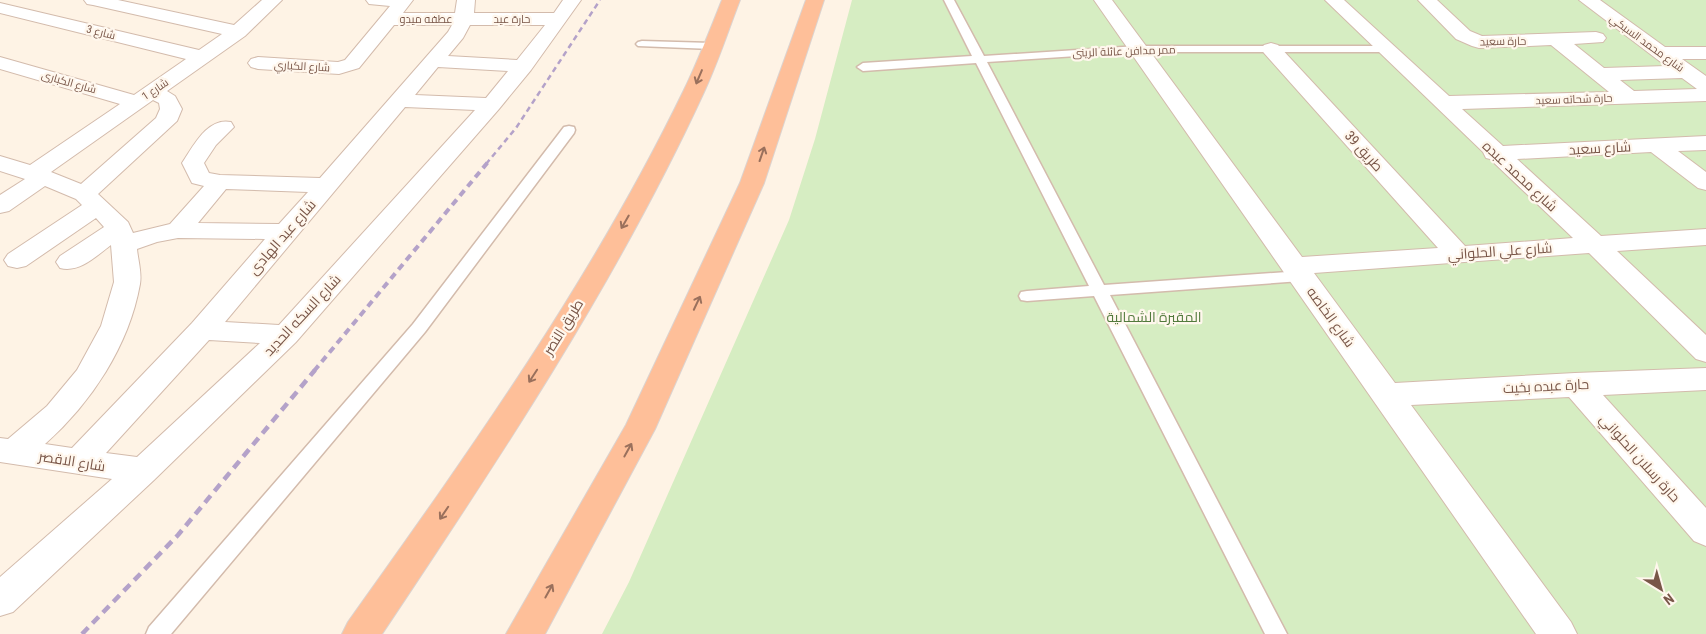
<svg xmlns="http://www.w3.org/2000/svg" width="1706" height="634" viewBox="0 0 1706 634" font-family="'Roboto Condensed',Cairo,sans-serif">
<rect width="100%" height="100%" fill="#fef3e5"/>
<polygon fill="#d6edc2" points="852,0 1706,0 1706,634 602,634 629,582 789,220 815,139"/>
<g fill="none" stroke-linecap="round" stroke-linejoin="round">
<defs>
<g id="service">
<polygon points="944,0 954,0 984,56 1138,46 1385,46 1391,49 1385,52 1138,52 987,62 1104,285 1301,271 1306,272 1309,276 1306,280 1301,281 1110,295 1287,634 1265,634 1094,296 1027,301 1021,300 1019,296 1021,292 1027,291 1089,286 976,63 863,71 857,67 863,63 972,56"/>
<polygon points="642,41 712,43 718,46 712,49 638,46 636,44 638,42"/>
<polygon points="569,126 574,127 575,130 574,133 425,332 171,634 146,634 149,627 413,324 564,127"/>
</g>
<g id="minor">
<path d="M84,0H118L234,25L262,0H282L245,36L167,91L175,96L182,109L177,121L98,194L128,222L133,233L170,224L204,186L192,183L182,163C193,147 207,117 231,122L234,127L216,145L204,163L209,173L220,175L320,178L448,32L452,25H394L359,68L339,74L258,69L251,67L248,63L251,59L258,57L338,62L345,60L390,6L369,4L366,0H413L403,13H455L457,0H475L474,13H554L563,0H581L531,70L499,109L296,342L154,480L13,612L0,616V577L112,479L0,462V438L8,439L47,406L77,370L101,326L114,282L111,245C96,256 80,273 60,268L56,262L60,256L104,227L96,218L26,266L17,268L8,266L4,260L8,254L82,205L76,199L45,186L9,211L0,213V195L25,179L0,171V156L30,165L120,104L0,69V57L134,95L186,59L0,13V3L199,50L222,34L93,5L87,4ZM470,25H545L517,60L448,56L463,38ZM438,67L508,71L486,98L415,95ZM153,100L159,103L160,109L156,118L81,184L51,172ZM405,107L475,110L279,325L225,322ZM226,189L308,192L279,224L198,223ZM178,238L265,239L192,323L72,448L45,444C91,403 129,346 140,284C142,273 138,260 137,249L157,242ZM209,340L260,343L137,457L106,453Z"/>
<path d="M1094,0H1112L1302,257L1438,248L1264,53L1261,49L1264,45L1271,43L1278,45L1465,246L1573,238L1490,159L1486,158L1483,152L1325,0H1344L1449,96L1609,92L1551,45L1479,48L1472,46L1456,39L1418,0H1437L1470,31L1482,36L1596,32L1603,34L1606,38L1603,42L1574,44L1604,68L1666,66L1579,0H1600L1665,47H1706V59H1682L1706,76V101L1462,109L1503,146L1706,136V150L1678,151L1706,172V190L1698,188L1651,152L1517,159L1601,236L1706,229V245L1617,251L1706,335V362L1696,359L1589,253L1314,273L1395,383L1575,373L1706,368V390L1603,395L1706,508V546L1694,541L1569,397L1411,405L1571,622L1577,634H1536ZM1682,78L1697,89L1634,91L1620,80Z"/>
</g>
<g id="trunk">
<path d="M722,0H740C728,31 718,62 704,92C616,283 499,459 382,634H342L348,622C470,451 592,280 684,90C698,61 710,30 722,0Z"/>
<polygon points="806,0 824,0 764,183 655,429 545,634 506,634 626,425 740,183"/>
</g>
</defs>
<use href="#service" stroke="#d3bbac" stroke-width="3"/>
<use href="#minor" stroke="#d3bbac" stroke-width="2"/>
<use href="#trunk" stroke="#dcd3cf" stroke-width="2"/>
<use href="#service" fill="#fff" fill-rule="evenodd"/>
<use href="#minor" fill="#fff" fill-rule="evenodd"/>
<use href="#trunk" fill="#febf99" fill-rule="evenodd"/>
<polyline stroke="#b4a2c9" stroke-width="2.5" stroke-dasharray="5.5 4" stroke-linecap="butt" points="486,164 516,128 600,0"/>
<polyline stroke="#b4a2c9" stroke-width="4" stroke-dasharray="7 5" stroke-linecap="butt" points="314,371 488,162"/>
<polyline stroke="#b4a2c9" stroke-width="4.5" stroke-dasharray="9 6" stroke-linecap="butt" points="82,634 178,535 315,370"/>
</g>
<defs><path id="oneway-shaft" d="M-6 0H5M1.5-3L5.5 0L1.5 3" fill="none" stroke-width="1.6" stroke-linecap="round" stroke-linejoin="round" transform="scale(1.25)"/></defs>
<g stroke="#9a705c">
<use href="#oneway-shaft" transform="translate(699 77) rotate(113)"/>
<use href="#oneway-shaft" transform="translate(762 154) rotate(-71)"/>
<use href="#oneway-shaft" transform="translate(625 222) rotate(120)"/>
<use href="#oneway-shaft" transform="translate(697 303) rotate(-65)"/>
<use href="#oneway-shaft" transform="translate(533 376) rotate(123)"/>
<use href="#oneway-shaft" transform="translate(628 450) rotate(-61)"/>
<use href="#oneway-shaft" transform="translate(444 513) rotate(124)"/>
<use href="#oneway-shaft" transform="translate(549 591) rotate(-61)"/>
</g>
<g text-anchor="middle" stroke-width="4.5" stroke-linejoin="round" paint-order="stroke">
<g font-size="11" fill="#795648" stroke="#fff7ed">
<text x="426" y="23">عطفه ميدو</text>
<text x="512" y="23">حارة عيد</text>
<text transform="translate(101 32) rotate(14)" y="4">شارع 3</text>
<text transform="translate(1503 41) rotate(-1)" y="4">حارة سعيد</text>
<text transform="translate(1647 43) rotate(36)" y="4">شارع محمد السبكي</text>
<text transform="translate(1124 51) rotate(-2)" y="4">ممر مدافن عائلة الرينى</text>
<text transform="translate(302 66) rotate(3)" y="4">شارع الكباري</text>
<text transform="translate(69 82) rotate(16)" y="4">شارع الكبارى</text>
<text transform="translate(155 89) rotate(-34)" y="4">شارع 1</text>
<text transform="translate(1574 99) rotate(-2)" y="4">حارة شحاته سعيد</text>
</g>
<g font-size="14" fill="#795648" stroke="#fff7ed">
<text transform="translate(1600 148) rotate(-3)" y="5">شارع سعيد</text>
<text transform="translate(1364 151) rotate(48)" y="5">طريق 39</text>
<text transform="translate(1520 176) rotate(43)" y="5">شارع محمد عبده</text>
<text transform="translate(282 237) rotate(-49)" y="5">شارع عبد الهادى</text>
<text transform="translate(1500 251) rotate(-4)" y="5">شارع علي الحلواني</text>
<text transform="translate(302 315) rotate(-47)" y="5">شارع السكه الحديد</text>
<text transform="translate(1331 317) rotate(54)" y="5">شارع الخاصه</text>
<text transform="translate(563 327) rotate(-58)" y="5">طريق النصر</text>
<text transform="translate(1546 386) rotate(-3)" y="5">حارة عبده بخيت</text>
<text transform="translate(1640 458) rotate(48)" y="5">حارة رسلان الحلواني</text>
<text transform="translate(72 461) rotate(9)" y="5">شارع الاقصر</text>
</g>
<g font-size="14" fill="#527a3c" stroke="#fff7ed">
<text x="1154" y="322">المقبرة الشمالية</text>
</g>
</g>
<g transform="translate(1661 589) rotate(143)" stroke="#fff7ed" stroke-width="4" paint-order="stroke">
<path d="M0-4L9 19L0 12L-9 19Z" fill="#795648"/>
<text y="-8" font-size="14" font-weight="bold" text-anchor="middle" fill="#795648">N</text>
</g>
</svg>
